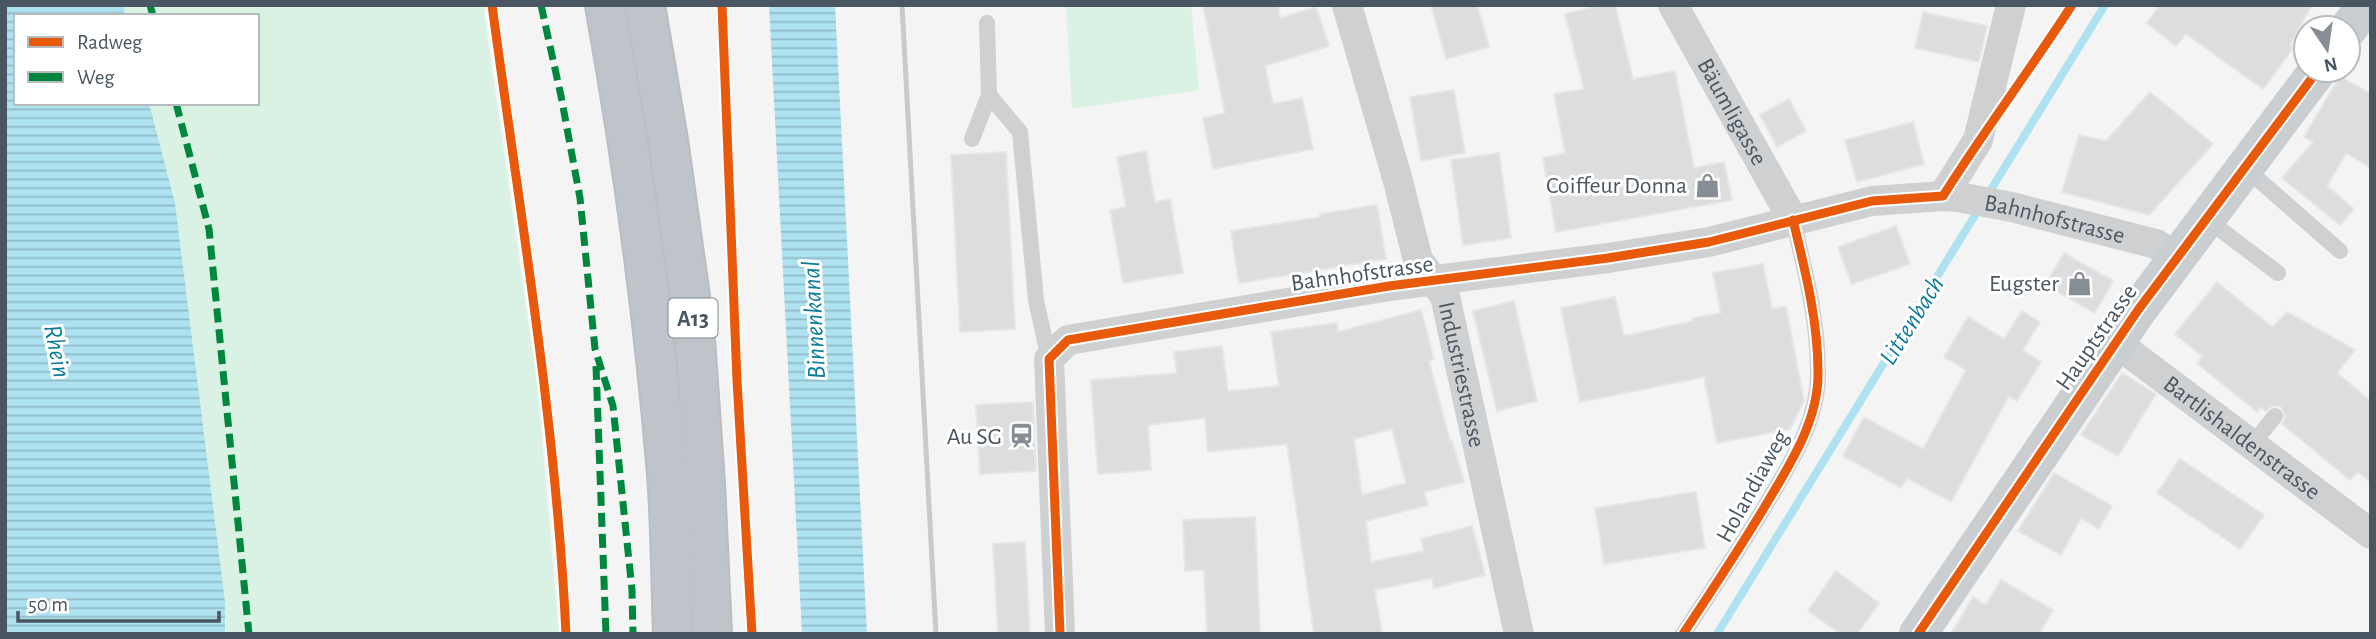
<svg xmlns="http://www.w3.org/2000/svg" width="2376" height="639" viewBox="0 0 2376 639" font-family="'Alegreya Sans',sans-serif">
<defs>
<pattern id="water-rules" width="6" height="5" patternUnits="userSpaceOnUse" patternTransform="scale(1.75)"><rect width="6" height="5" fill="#aee2f0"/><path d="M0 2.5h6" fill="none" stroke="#90bac6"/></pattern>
</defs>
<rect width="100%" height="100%" fill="#f4f4f4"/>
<g fill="#d9f2e3">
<polygon points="123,5 483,5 537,384 559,634 225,634 225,601 175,203 149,103 257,103 257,16 125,16"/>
<polygon points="1066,5 1191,5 1199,90 1072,109"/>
</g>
<g fill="url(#water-rules)">
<polygon points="5,5 123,5 125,16 16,16 16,103 149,103 175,203 225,601 225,634 5,634"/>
<polygon points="769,5 835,5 867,634 802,634"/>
</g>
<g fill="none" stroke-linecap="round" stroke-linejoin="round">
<g stroke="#aee2f0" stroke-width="8">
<polyline points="1987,196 2105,5"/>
<polyline points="1717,634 1980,207"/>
</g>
</g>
<g fill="#ddddde" stroke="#e5e6e7" stroke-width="2" fill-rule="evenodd">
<polygon points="1203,5 1278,5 1280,18 1316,7 1329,46 1265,66 1273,104 1302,98 1313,149 1213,169 1203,118 1225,113"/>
<polygon points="1431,5 1477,5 1489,47 1446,59"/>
<polygon points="1602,5 1615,5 1633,79 1675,71 1694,168 1724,162 1732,200 1556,232 1543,158 1565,153 1554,94 1584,89 1565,14"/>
<polygon points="2160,5 2312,5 2290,45 2293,48 2263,89 2186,34 2176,46 2147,23"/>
<polygon points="1923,12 1987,26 1979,62 1915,48"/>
<polygon points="2340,76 2371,94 2371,168 2346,153 2327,186 2354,209 2340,225 2282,178 2313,142 2304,137"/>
<polygon points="1454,90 1465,153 1421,161 1410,97"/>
<polygon points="2150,92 2213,144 2149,215 2062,192 2079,135 2106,141"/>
<polygon points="1789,99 1806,131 1777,147 1760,115"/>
<polygon points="1913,122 1924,164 1857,182 1845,140"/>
<polygon points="1146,151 1155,202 1170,199 1183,273 1123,283 1110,210 1126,207 1117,157"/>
<polygon points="1006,152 1015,329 960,332 951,155"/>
<polygon points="1499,153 1511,238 1463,245 1451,160"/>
<polygon points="1377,205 1386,259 1239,283 1231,231 1320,217 1320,214"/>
<polygon points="1896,226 1910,264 1852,284 1838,247"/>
<polygon points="2064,253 2113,281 2095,313 2045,285"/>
<polygon points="1763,264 1772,309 1786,306 1804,401 1790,429 1717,443 1704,377 1580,402 1561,308 1615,297 1624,336 1694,321 1693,318 1721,313 1713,273"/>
<polygon points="2217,282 2272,327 2287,312 2355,350 2337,373 2371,401 2371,483 2358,472 2350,480 2282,424 2285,417 2281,407 2272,406 2266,411 2261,407 2257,412 2197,363 2202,356 2175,334"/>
<polygon points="1514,301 1537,401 1497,411 1473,311"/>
<path d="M1421,310L1434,359L1429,361L1450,441L1452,440L1464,482L1424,492L1428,505L1366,521L1371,562L1424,551L1421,539L1472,526L1485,575L1434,588L1432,578L1375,590L1382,634H1314L1287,444L1208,452L1205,418L1148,425L1151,470L1098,474L1091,380L1177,373L1174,352L1222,346L1228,391L1279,386L1271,332L1337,323L1338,332ZM1392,429L1406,483L1362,495L1354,439Z"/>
<polygon points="2022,311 2040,322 2023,350 2041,362 2017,401 2009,396 1951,502 1907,478 1901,488 1843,456 1864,417 1923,449 1966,370 1944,357 1968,317 2004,339"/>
<polygon points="2122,373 2156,394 2118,456 2081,435"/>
<polygon points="1033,402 1036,471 980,474 976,405"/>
<polygon points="2180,459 2264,515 2240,549 2157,493"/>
<polygon points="2054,473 2112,506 2099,529 2081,518 2061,555 2018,531"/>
<polygon points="1696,492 1705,548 1604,564 1595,508"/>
<polygon points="1255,517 1260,634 1207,634 1204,570 1185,571 1183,520"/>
<polygon points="1025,542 1030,634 998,634 993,544"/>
<polygon points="1836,571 1879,603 1857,634 1841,634 1808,611"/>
<polygon points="2001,580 2053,610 2039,634 1951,634 1973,597 1986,605"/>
</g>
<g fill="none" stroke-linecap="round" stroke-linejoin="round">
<defs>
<g id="highway">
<path d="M605,5C633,161 654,317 667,474C671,527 671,581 673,634"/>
<polyline points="645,5 668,140 694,325 705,483 712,634"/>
</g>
</defs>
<use href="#highway" stroke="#b9bec3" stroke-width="42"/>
<g stroke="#ced0d2" stroke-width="16">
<polyline points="987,23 989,95 1020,132 1036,300 1049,359"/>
<polyline points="972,139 989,95"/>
<polyline points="2244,167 2340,251"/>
<polyline points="2205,218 2278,273"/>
<polyline points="2251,446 2275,416"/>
<path d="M1683,634C1711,592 1738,551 1764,508C1788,467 1819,422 1818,372C1818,320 1805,270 1793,220"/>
</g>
<g stroke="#ced0d2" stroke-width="30">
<path id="s1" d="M1347,5L1398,181L1418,260L1445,296L1519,634"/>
<path id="s2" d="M1673,5L1793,220"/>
<polyline points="1943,196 1978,140 2011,5"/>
<path id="s3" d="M2115,342L2371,534"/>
<path id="s4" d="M1060,634L1049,359L1068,340L1389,286L1608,258L1709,242L1872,201L1943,196L1958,197L2012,207L2156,244L2175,257"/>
</g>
<g stroke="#caced1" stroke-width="38">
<polyline points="2348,29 2366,5"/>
<polyline points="1918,634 2138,310 2318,70"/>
</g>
<use href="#highway" stroke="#bec4c9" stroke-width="38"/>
<polyline stroke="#c9cacc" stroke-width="5" points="902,5 936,634"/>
<g stroke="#00873e" stroke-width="7" stroke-dasharray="14 7" stroke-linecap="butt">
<polyline points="150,5 153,16"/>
<polyline points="541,5 561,96 580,198 595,349 613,406 632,590 633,634"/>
<polyline points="176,103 209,229 249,634"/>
<polyline points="596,366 606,634"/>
</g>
<defs>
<g id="cycleway">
<path d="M492,5C520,214 556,423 566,634"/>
<polyline points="722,5 737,381 752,634"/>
<path d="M1060,634L1049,359L1068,340L1389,286L1608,258L1709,242L1872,201L1943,196C1984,131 2030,70 2072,5"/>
<path d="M1683,634C1711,592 1738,551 1764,508C1788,467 1819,422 1818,372C1818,320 1805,270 1793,220"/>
<polyline points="1918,634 2138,310 2318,70"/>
</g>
</defs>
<use href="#cycleway" stroke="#fff" stroke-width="13"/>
<use href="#cycleway" stroke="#e8590c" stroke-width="9"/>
</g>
<defs>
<symbol id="shop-bare" viewBox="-9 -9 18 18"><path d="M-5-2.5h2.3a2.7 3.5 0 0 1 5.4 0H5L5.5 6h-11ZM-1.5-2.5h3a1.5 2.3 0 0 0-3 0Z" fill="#868d94" stroke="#fff" stroke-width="2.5" paint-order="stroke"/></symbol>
<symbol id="station-bare" viewBox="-9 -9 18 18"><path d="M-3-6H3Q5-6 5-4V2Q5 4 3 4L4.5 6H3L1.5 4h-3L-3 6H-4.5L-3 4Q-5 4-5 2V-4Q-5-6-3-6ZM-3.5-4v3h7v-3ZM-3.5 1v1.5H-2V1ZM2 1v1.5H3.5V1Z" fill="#868d94" stroke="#fff" stroke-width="2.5" paint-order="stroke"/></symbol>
</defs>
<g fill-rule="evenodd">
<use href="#shop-bare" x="1690" y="168" width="35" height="35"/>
<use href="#shop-bare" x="2062" y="266" width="35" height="35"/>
<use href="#station-bare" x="1004" y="418" width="35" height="35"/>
</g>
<g text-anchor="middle" stroke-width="6" stroke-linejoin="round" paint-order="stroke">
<rect fill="#fff" stroke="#808990" stroke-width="2" x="668.5" y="298.5" width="49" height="39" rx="5"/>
<g font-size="23" font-weight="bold" fill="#4a5661">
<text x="693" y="326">A13</text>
</g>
<g font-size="24" fill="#4a5661" stroke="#fff">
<text dy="8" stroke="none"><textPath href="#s2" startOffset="122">Bäumligasse</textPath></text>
<text dy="8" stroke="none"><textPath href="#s4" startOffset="1304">Bahnhofstrasse</textPath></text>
<text transform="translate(1362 273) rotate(-8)" y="8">Bahnhofstrasse</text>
<text transform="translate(2096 337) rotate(-55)" y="8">Hauptstrasse</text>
<text dy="8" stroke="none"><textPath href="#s1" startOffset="390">Industriestrasse</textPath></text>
<text dy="8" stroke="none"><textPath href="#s3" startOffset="159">Bartlishaldenstrasse</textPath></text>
<text transform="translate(1752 486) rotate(-61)" y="8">Holandiaweg</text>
</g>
<g font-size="24" fill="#4a5661" stroke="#fff" text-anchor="end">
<text x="1687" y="193">Coiffeur Donna</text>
<text x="2059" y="291">Eugster</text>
<text x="1002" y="444">Au SG</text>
</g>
<g font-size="26" font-style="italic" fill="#0c7c9b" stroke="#fff">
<text transform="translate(813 320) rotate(-93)" y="9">Binnenkanal</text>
<text transform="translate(1911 320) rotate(-58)" y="9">Littenbach</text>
<text transform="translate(58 351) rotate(79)" y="9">Rhein</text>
</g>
</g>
<rect width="2376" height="639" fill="none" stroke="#4a5661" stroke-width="14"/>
<rect x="14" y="14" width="245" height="91" fill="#ffffff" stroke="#b7bbc0" stroke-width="2"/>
<rect x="28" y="37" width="35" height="10" fill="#e8590c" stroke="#b7bbc0" stroke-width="2"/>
<text x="77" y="49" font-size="21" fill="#4a5661">Radweg</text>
<rect x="28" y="72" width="35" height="10" fill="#00873e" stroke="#b7bbc0" stroke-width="2"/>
<text x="77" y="84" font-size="21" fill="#4a5661">Weg</text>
<g transform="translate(2327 49) rotate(167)"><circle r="33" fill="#ffffff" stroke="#b7bbc0" stroke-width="2"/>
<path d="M0-5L12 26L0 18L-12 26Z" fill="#868d94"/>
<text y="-10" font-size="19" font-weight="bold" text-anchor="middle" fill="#4a5661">N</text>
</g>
<path d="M18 611v10h201v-10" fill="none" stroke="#4a5661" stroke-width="3.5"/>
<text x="28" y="611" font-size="21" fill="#4a5661" stroke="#ffffff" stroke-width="5" paint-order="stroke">50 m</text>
</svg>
